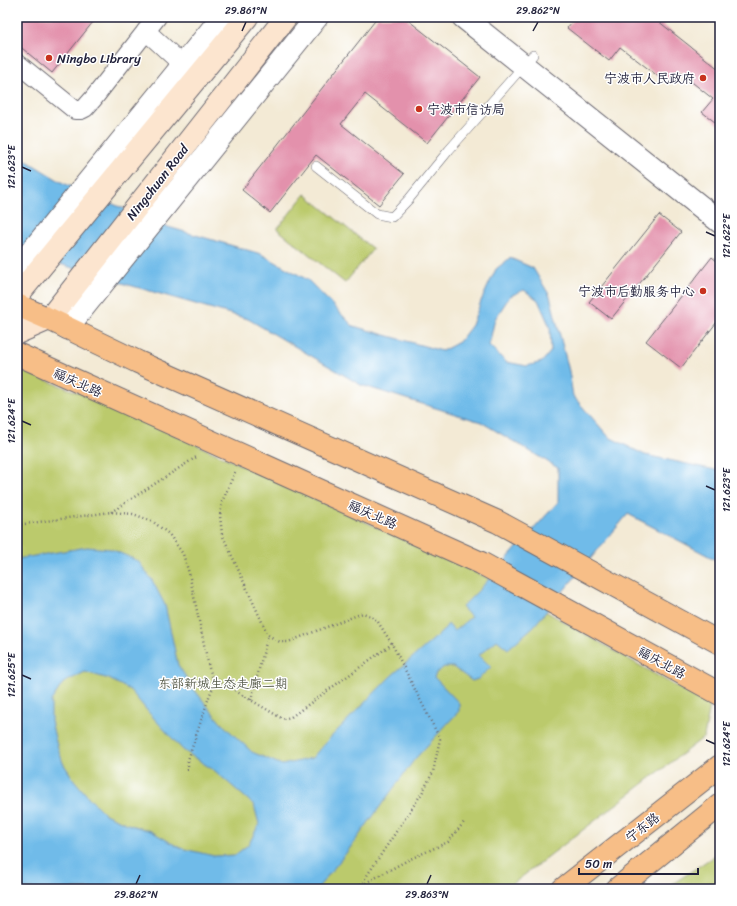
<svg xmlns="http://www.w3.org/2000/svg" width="737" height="906" viewBox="0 0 737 906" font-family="Sriracha,'LXGW WenKai TC',sans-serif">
<rect width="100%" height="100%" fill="#fff"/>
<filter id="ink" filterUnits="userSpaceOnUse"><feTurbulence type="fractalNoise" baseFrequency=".025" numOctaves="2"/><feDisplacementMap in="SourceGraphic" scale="8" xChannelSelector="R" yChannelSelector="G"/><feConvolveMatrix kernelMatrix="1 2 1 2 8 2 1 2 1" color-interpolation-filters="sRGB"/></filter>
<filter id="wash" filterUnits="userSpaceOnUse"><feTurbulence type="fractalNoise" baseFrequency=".012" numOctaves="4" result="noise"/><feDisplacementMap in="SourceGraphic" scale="16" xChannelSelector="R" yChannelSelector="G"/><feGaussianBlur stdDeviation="0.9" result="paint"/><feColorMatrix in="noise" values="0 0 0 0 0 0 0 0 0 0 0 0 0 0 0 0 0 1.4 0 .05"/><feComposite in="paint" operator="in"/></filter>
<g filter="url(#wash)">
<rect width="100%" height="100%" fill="#f3ead5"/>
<g fill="#bbca6c" stroke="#6e7654">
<polygon points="305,194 373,249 345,283 277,229"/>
<polygon points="17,369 103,402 488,578 710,706 704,737 506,889 17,889"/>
<polygon points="720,852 720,889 665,889"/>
</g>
<path fill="#70bbe9" stroke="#496e92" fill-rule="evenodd" d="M17,155L63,183L168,227L261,254L308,280L353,326L442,351L459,342L472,325L481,301L496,269L510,258L533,268L550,296L569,371L573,396L609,437L645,455L720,471V562L628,514L534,626L508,649L497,640L479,655L491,667L478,679L472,681L453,667H444L436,673L434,677L459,703V711L414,760L347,852L317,889H18L17,886V559L87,547L111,549L138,561L152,580L165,605L178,665L193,688L220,722L252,752L282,765L312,758L324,744L390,677L442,632L448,624L454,631L471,617L462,607L480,589L558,502V468L481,422L361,385L248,319L122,283L17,251ZM524,290L538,300L550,327L551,351L542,362L527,366L506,362L489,345L495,319L510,296ZM85,672L109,679L130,690L150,714L183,750L215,771L254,805L259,824L249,844L235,855L214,856L180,848L151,831L130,825L105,814L90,799L74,780L63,763L56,742L51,721V701L63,683Z"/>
<g id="blocks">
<g fill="#e391ac">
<polygon points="17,17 97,17 52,73 17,44"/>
<polygon points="378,17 404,17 480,77 427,143 365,94 341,124 404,174 379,205 316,155 270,213 242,190"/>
<polygon points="576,17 653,17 720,70 720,126 702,112 713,99 678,71 668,84 620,47 609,61 567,28"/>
<polygon points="659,215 681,232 611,319 589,302"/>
<polygon points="712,257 720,264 720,318 681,368 646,341"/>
</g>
</g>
</g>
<g filter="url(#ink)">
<use href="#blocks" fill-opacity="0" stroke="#6b6871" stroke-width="1"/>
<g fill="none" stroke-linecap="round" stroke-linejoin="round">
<defs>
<polyline id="service" points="316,166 377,214 392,217 409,199 449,150 533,55"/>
<g id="minor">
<polyline points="146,31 183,65"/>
<polyline points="17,63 75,110 81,110 85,108 93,99 157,17"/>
</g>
<g id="tertiary">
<polyline points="463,17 720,222"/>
<polyline points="17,269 222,17"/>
<polyline points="67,328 317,17"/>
</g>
<g id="secondary">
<polyline points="17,296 247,17"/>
<polyline points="17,333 49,319 286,17"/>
</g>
<g id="primary">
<polyline points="17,305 49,319 138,362 498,522 720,643"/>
<polyline points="17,354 481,563 720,694"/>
<polyline points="563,889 720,766"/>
<polyline points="617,889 720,805"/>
</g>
</defs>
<use href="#service" stroke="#6b6871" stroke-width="10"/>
<use href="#minor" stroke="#6b6871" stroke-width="20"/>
<use href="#tertiary" stroke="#6b6871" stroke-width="24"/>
<use href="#secondary" stroke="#6b6871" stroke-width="24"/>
<use href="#primary" stroke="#6b6871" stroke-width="24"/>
<g stroke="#6b6871" stroke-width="2.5" stroke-dasharray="1 3" stroke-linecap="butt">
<polyline points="235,472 222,502 220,516 222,534 268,635 280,642 288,642 363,613 371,616 378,622 392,644 440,739 433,772 422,793 358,889"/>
<polyline points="111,512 198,456"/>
<polyline points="17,525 111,512 133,514 152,521 169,534 183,554 189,573 209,668 212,676 222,683 283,719 291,717 392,644"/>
<polyline points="251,700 268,635"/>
<polyline points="188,770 188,760 210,694 217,680"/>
<polyline points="362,885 408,860 448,842 465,821"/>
</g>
<use href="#service" stroke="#fff" stroke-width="9"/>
<use href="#minor" stroke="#fff" stroke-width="18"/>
<use href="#tertiary" stroke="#fff" stroke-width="22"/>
<use href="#secondary" stroke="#fce5cf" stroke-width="22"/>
<use href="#primary" stroke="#f7be87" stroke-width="22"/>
</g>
</g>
<path fill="none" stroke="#22223b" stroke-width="1.5" d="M242,31L246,22M533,31L538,22M22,167L31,171M706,232L715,236M22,421L31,425M706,486L715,490M22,675L31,679M706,740L715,744M136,884L140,875M427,884L431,875"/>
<g fill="#c8321e" stroke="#fff" stroke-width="1.5">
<circle cx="49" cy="58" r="4"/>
<circle cx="703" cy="78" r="4"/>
<circle cx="419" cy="109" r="4"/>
<circle cx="703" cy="291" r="4"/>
</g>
<g text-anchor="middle" stroke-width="3" stroke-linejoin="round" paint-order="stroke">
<g font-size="13" fill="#22223b" stroke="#fff" text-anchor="start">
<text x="57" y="63">Ningbo Library</text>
<text x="695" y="83" text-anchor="end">宁波市人民政府</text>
<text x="427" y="114">宁波市信访局</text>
<text x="695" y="296" text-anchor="end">宁波市后勤服务中心</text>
</g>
<g font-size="13" fill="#22223b" stroke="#fff">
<text transform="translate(157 182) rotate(-52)" y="5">Ningchuan Road</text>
<text transform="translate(78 382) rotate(24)" y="5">福庆北路</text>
<text transform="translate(373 514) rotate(24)" y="5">福庆北路</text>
<text transform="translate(662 662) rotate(29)" y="5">福庆北路</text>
<text transform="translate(642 827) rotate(-38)" y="5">宁东路</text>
</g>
<g font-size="13" fill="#585d4c" stroke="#fff">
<text x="223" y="688">东部新城生态走廊二期</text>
</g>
</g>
<rect width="737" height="906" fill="none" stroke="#fff" stroke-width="44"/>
<path d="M579 868v6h119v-6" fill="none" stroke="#22223b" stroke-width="2"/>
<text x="585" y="868" font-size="12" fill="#22223b" stroke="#ffffff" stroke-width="3" paint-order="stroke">50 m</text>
<rect x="22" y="22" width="693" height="862" fill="none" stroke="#22223b" stroke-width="1.5"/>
<g font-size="10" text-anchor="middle" fill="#22223b">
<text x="246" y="14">29.861°N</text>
<text x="538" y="14">29.862°N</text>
<text transform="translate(11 167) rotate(-90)" y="4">121.623°E</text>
<text transform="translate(726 236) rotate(-90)" y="4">121.622°E</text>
<text transform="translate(11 421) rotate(-90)" y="4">121.624°E</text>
<text transform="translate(726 490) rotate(-90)" y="4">121.623°E</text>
<text transform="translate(11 675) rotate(-90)" y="4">121.625°E</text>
<text transform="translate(726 744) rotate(-90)" y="4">121.624°E</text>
<text x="136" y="898">29.862°N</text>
<text x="427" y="898">29.863°N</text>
</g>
</svg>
